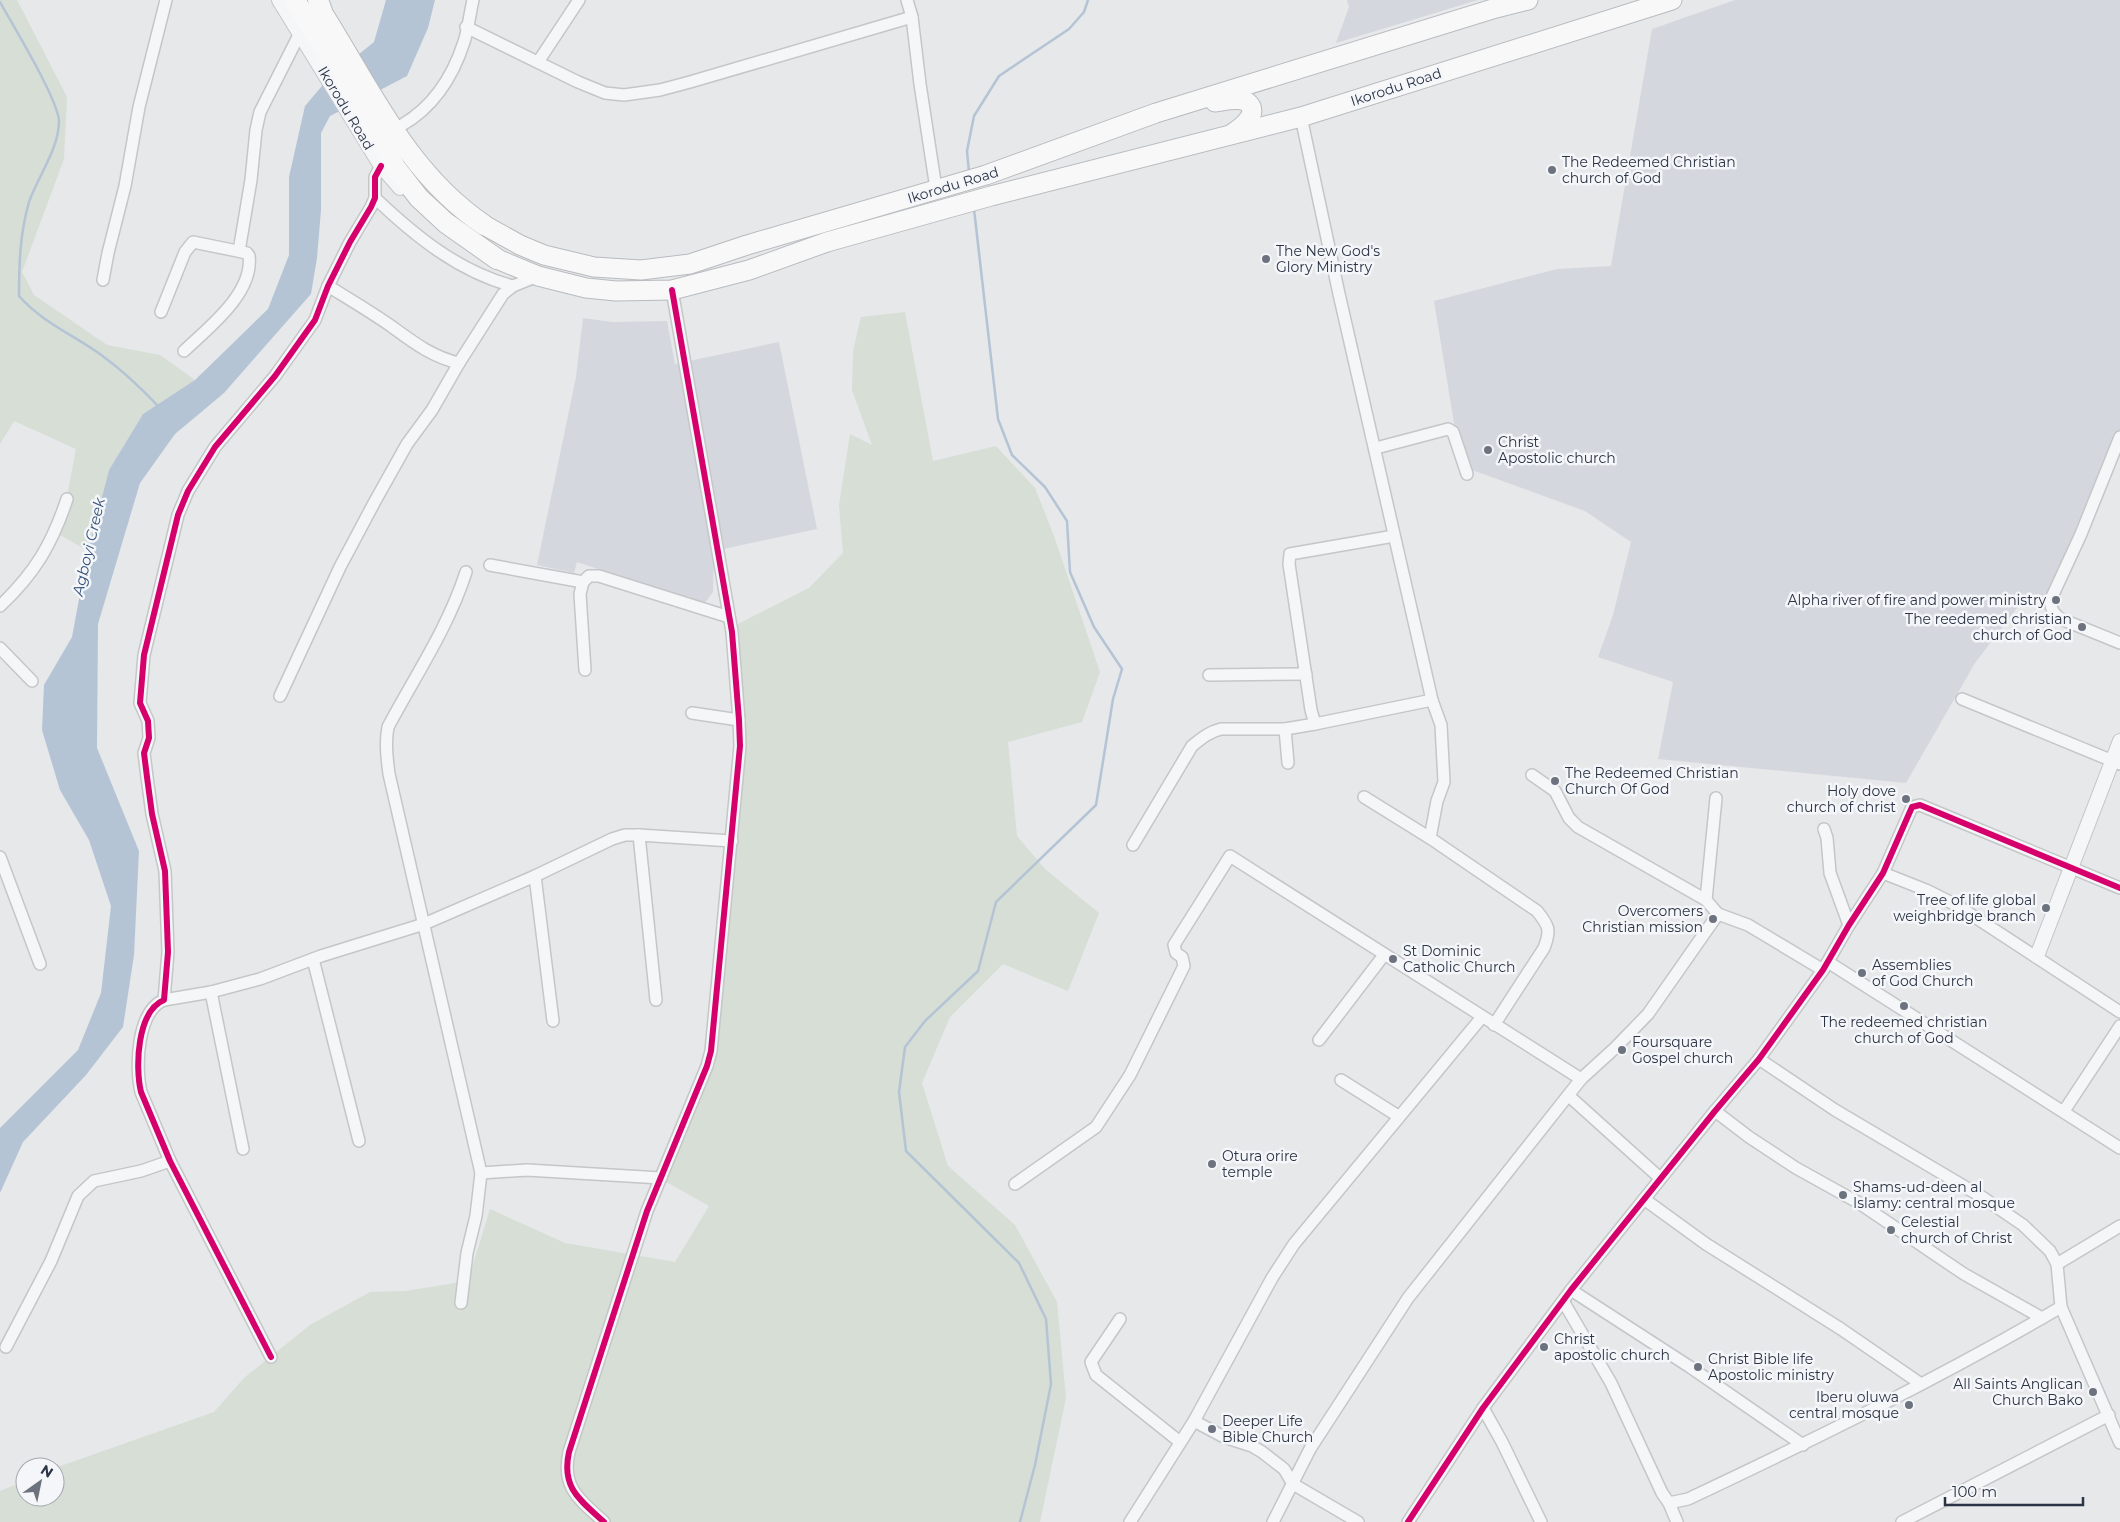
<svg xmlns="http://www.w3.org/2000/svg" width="2120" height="1522" viewBox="0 0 2120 1522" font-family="Montserrat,sans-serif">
<rect width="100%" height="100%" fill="#e6e8ea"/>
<g fill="#d4d7dd">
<polygon points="1347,0 1478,0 1336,43 1349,7"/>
<polygon points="1735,0 2120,0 2120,436 2045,603 2023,600 1975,663 1906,783 1658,759 1673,682 1598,657 1613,615 1631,542 1585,511 1461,466 1434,301 1557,269 1611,266 1652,29"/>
<polygon points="583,318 612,322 667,321 675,364 779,342 817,529 714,551 713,592 704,604 577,562 574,573 537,565 576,377"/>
</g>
<g fill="#d6ded6">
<polygon points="0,0 17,0 67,97 64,159 22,272 34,295 107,345 160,355 195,380 143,414 109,470 88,551 60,535 76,449 14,421 0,444"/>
<polygon points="905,312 933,461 996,446 1035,488 1054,536 1100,672 1082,722 1008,742 1017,836 1045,869 1099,913 1068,991 1003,964 950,1017 922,1083 948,1166 1015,1225 1057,1302 1066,1398 1040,1522 0,1522 0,1491 25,1481 25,1497 55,1497 55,1468 214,1412 244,1378 310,1325 370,1292 405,1291 468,1281 490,1209 565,1243 675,1262 709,1206 661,1179 705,1051 739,730 730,628 809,588 843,553 839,505 850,434 872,445 852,390 853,351 861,317"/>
</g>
<polygon fill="#b4c4d5" points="386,0 435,0 428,28 407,76 330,116 321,133 321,210 317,258 311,294 224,393 175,434 140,483 98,624 97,748 139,851 134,955 123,1027 86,1075 23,1142 0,1193 0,1128 78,1050 101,993 111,906 89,840 60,790 42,730 44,685 72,637 88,551 109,470 143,414 195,380 268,309 289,255 289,177 305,106 327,80 374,42"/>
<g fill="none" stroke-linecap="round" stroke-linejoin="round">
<g stroke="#b4c4d5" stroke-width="2.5">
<path d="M0,2C12,24 58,99 59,121C59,149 38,176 29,202C20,233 19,264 19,296C41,321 71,334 97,352C120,368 139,386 158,406"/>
<polyline points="969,172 967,151 974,116 999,76 1069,29 1084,12 1088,0"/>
<polyline points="974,209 998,419 1012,455 1045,487 1067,521 1070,572 1094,627 1122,669 1113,699 1096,805 996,902 978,971 925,1021 905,1047 899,1092 906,1151 1019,1263 1046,1319 1051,1384 1035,1465 1020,1522"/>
</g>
<defs>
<g id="minor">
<polyline points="907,0 912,17 920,84 935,182"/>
<polyline points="466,27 578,82 605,93 624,95 660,90 690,82 912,17"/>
<polyline points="538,62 579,0"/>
<path d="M1301,117L1339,294L1432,700L1441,725L1444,782L1437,801L1430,838L1537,911C1549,926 1551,930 1544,948L1494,1025"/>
<path d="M402,125C433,107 453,76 464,42C468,30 470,13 473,0"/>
<path d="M375,198C415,236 459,272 513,286"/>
<polyline points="239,251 251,180 256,130 260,112 300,33"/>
<polyline points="103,280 108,253 125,186 139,107 166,0"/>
<path d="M328,286C349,299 371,312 391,326C413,342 432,357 459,363"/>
<path d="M161,312L185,252L193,242L247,253L249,256C254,293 208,328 184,351"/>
<path d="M2120,437L2081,534L2051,599C2050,609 2053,613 2061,619L2120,643"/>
<polyline points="1376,448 1448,429 1453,432 1467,474"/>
<polyline points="1394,536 1290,554 1289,564 1311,710 1315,724 1432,700"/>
<polyline points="490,565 583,582"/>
<path d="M466,572C448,628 415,676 388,727C385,743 387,758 389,774L481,1173"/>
<path d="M0,606C35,573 52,544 67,499"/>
<polyline points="0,648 32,681"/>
<polyline points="585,670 580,594 583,582 589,576 599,576 729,617"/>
<polyline points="1209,675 1306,674"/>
<polyline points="280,696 340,567 374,503 407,444 432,410 459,363 503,294 513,286 538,276"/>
<polyline points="1962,699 2120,764"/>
<polyline points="692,713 739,720"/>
<polyline points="1285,729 1288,763"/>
<polyline points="1532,775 1555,791 1569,818 1578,827 1706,900 1718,914 1748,925 1823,970"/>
<polyline points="1364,797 1430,838"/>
<polyline points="1824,829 1827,838 1830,873 1849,925"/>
<polyline points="639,835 656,1000"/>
<path d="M1133,845L1192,746C1202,738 1209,732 1221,729H1285L1315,724"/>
<polyline points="0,857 40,964"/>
<polyline points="1883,873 1926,890 1958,906 2120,1012"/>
<polyline points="535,876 553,1021"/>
<polyline points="1706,900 1716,798"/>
<polyline points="313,959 359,1141"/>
<polyline points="1828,962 2120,1148"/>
<polyline points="211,992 243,1149"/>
<polyline points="164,1000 211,992 260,979 321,956 424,924 535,876 612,839 625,835 639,835 732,841"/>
<polyline points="1319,1040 1384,955"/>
<polyline points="1759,1059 1835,1110 1982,1197 2023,1225 2050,1251 2057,1264 2061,1307 2120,1443"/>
<polyline points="1341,1080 1398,1116"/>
<polyline points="1569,1096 1660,1178"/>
<polyline points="1715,1111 1749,1137 1796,1168 1859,1203 1964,1274 2042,1318"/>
<polyline points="2064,1111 2120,1026"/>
<polyline points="1015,1184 1096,1127 1130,1075 1184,966 1182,957 1176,953 1174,945 1230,856 1581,1079"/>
<polyline points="1644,1199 1706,1244 1841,1329 1921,1384"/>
<polyline points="2057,1264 2120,1226"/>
<polyline points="1571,1290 1690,1367 1803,1445"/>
<path d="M1563,1301L1611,1383L1662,1493L1669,1503L1688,1499C1815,1439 1940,1378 2061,1307"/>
<polyline points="461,1303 467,1253 476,1216 481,1173 527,1170 661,1178"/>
<polyline points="1120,1319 1091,1362 1096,1375 1180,1442"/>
<polyline points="6,1347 51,1261 78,1196 94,1181 141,1171 170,1161"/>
<path d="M271,1357L170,1161L141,1092C135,1067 137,1011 164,1000L168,952L165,871L152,814L147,777L144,753L149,738L148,721L140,703L144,655L178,515L188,491L215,447L275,376L315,320L328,286L350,242L371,207L375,198V177L381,166"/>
<polyline points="1483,1408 1502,1442 1541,1522"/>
<polyline points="1194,1421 1224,1437 1252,1446 1262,1452 1284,1469 1293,1484 1358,1522"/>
<polyline points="1669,1503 1677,1522"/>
<path d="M604,1522C580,1500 561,1488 569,1452L647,1211L707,1066L711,1051L740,746L739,720L732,632L672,290"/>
<polyline points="1130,1522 1194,1421 1272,1278 1294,1244 1482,1017"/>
<polyline points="1273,1522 1310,1449 1408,1298 1581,1079 1615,1048 1648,1014 1718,914"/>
<polyline points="1408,1522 1483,1408 1571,1290 1715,1111 1759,1059 1823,970 1849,925 1883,873 1912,807 1920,805 2120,888"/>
<polyline points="1902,1522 2109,1415"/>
</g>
<g id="tertiary">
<polyline points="279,0 381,166 400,188"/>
<polyline points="2037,956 2120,741"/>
</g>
<g id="trunk">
<path d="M1215,102C1224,101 1239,97 1247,102C1261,113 1241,128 1233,133"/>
<polyline points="484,225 520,245 544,255 594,267 641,270 690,264 747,245 986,175 1156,113 1496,8 1528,0"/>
<polyline points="497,259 538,276 586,288 616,291 672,290 749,270 827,242 991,196 1301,117 1672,0"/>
</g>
<g id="motorway">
<polyline points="295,0 395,167 419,198 446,223 497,259"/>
<path d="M318,0L323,14C371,90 407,173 484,225"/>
</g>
</defs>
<use href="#minor" stroke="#c4c6c8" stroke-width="14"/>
<use href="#tertiary" stroke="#c4c6c8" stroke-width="16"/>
<use href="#trunk" stroke="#b8bbbf" stroke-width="21"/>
<use href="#motorway" stroke="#b8bbbf" stroke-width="22"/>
<use href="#minor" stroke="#f5f6f7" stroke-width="11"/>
<use href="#tertiary" stroke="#f5f6f7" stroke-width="14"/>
<use href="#trunk" stroke="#f8f8f8" stroke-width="19"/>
<use href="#motorway" stroke="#f8f8f8" stroke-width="20"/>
<defs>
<g id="cycleway">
<path d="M271,1357L170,1161L141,1092C135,1067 137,1011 164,1000L168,952L165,871L152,814L147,777L144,753L149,738L148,721L140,703L144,655L178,515L188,491L215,447L275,376L315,320L328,286L350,242L371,207L375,198V177L381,166"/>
<path d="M604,1522C580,1500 561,1488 569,1452L647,1211L707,1066L711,1051L740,746L739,720L732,632L672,290"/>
<polyline points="1408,1522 1483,1408 1571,1290 1715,1111 1759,1059 1823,970 1849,925 1883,873 1912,807 1920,805 2120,888"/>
</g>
</defs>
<use href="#cycleway" stroke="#f4f6f9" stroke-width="9"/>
<use href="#cycleway" stroke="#d6006c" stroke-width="6"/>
</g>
<g fill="#6c737f" stroke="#f4f6f9" stroke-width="2">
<circle cx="1552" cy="170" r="5"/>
<circle cx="1266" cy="259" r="5"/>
<circle cx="1488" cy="450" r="5"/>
<circle cx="2056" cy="600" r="5"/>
<circle cx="2082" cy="627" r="5"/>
<circle cx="1555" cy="781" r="5"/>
<circle cx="1906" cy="799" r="5"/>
<circle cx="2046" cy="908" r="5"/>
<circle cx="1713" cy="919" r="5"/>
<circle cx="1393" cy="959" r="5"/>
<circle cx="1862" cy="973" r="5"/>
<circle cx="1904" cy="1006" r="5"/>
<circle cx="1622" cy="1050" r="5"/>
<circle cx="1212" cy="1164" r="5"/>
<circle cx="1843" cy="1195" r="5"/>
<circle cx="1891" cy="1230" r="5"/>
<circle cx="1544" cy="1347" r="5"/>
<circle cx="1698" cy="1367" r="5"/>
<circle cx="2093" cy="1392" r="5"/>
<circle cx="1909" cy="1405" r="5"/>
<circle cx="1212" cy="1429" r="5"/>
</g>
<g text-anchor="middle" stroke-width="5" stroke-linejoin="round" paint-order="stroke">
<g font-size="14" fill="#2b3445" stroke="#f4f6f9">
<text transform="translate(1396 87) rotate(-18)" y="5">Ikorodu Road</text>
<text transform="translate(346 108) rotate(59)" y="5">Ikorodu Road</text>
<text transform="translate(953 185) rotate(-17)" y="5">Ikorodu Road</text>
</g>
<g font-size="14" fill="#2b3445" stroke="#f4f6f9" text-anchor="start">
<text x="1562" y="167">The Redeemed Christian<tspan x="1562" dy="16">church of God</tspan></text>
<text x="1276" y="256">The New God's<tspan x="1276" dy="16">Glory Ministry</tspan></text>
<text x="1498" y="447">Christ<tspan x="1498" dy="16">Apostolic church</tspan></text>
<text x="2046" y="605" text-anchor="end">Alpha river of fire and power ministry</text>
<text x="2072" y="624" text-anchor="end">The reedemed christian<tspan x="2072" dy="16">church of God</tspan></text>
<text x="1565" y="778">The Redeemed Christian<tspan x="1565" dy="16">Church Of God</tspan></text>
<text x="1896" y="796" text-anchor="end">Holy dove<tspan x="1896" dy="16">church of christ</tspan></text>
<text x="2036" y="905" text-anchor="end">Tree of life global<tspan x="2036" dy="16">weighbridge branch</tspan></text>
<text x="1703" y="916" text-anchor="end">Overcomers<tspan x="1703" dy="16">Christian mission</tspan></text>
<text x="1403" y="956">St Dominic<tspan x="1403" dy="16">Catholic Church</tspan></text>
<text x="1872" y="970">Assemblies<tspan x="1872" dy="16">of God Church</tspan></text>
<text x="1904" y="1027" text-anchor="middle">The redeemed christian<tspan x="1904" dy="16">church of God</tspan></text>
<text x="1632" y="1047">Foursquare<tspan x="1632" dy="16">Gospel church</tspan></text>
<text x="1222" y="1161">Otura orire<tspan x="1222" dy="16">temple</tspan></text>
<text x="1853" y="1192">Shams-ud-deen al<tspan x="1853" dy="16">Islamy: central mosque</tspan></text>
<text x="1901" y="1227">Celestial<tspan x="1901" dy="16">church of Christ</tspan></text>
<text x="1554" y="1344">Christ<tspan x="1554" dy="16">apostolic church</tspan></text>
<text x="1708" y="1364">Christ Bible life<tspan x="1708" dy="16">Apostolic ministry</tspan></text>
<text x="2083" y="1389" text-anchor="end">All Saints Anglican<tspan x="2083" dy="16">Church Bako</tspan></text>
<text x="1899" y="1402" text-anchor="end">Iberu oluwa<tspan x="1899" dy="16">central mosque</tspan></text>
<text x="1222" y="1426">Deeper Life<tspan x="1222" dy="16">Bible Church</tspan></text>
</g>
<g font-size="15" font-style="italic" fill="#34527a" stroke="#f4f6f9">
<text transform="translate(89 547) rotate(-77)" y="5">Agboyi Creek</text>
</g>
</g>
<g transform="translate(40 1482) rotate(33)"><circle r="24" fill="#f4f6f9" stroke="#a4a8b1"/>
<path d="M0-4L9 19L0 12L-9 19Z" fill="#6c737f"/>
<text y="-8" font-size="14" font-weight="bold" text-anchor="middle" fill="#2b3445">N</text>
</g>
<path d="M1945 1497v8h138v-8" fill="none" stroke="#2b3445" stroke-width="2.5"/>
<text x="1952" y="1497" font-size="15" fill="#2b3445" stroke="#f4f6f9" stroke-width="4" paint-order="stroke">100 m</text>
</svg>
